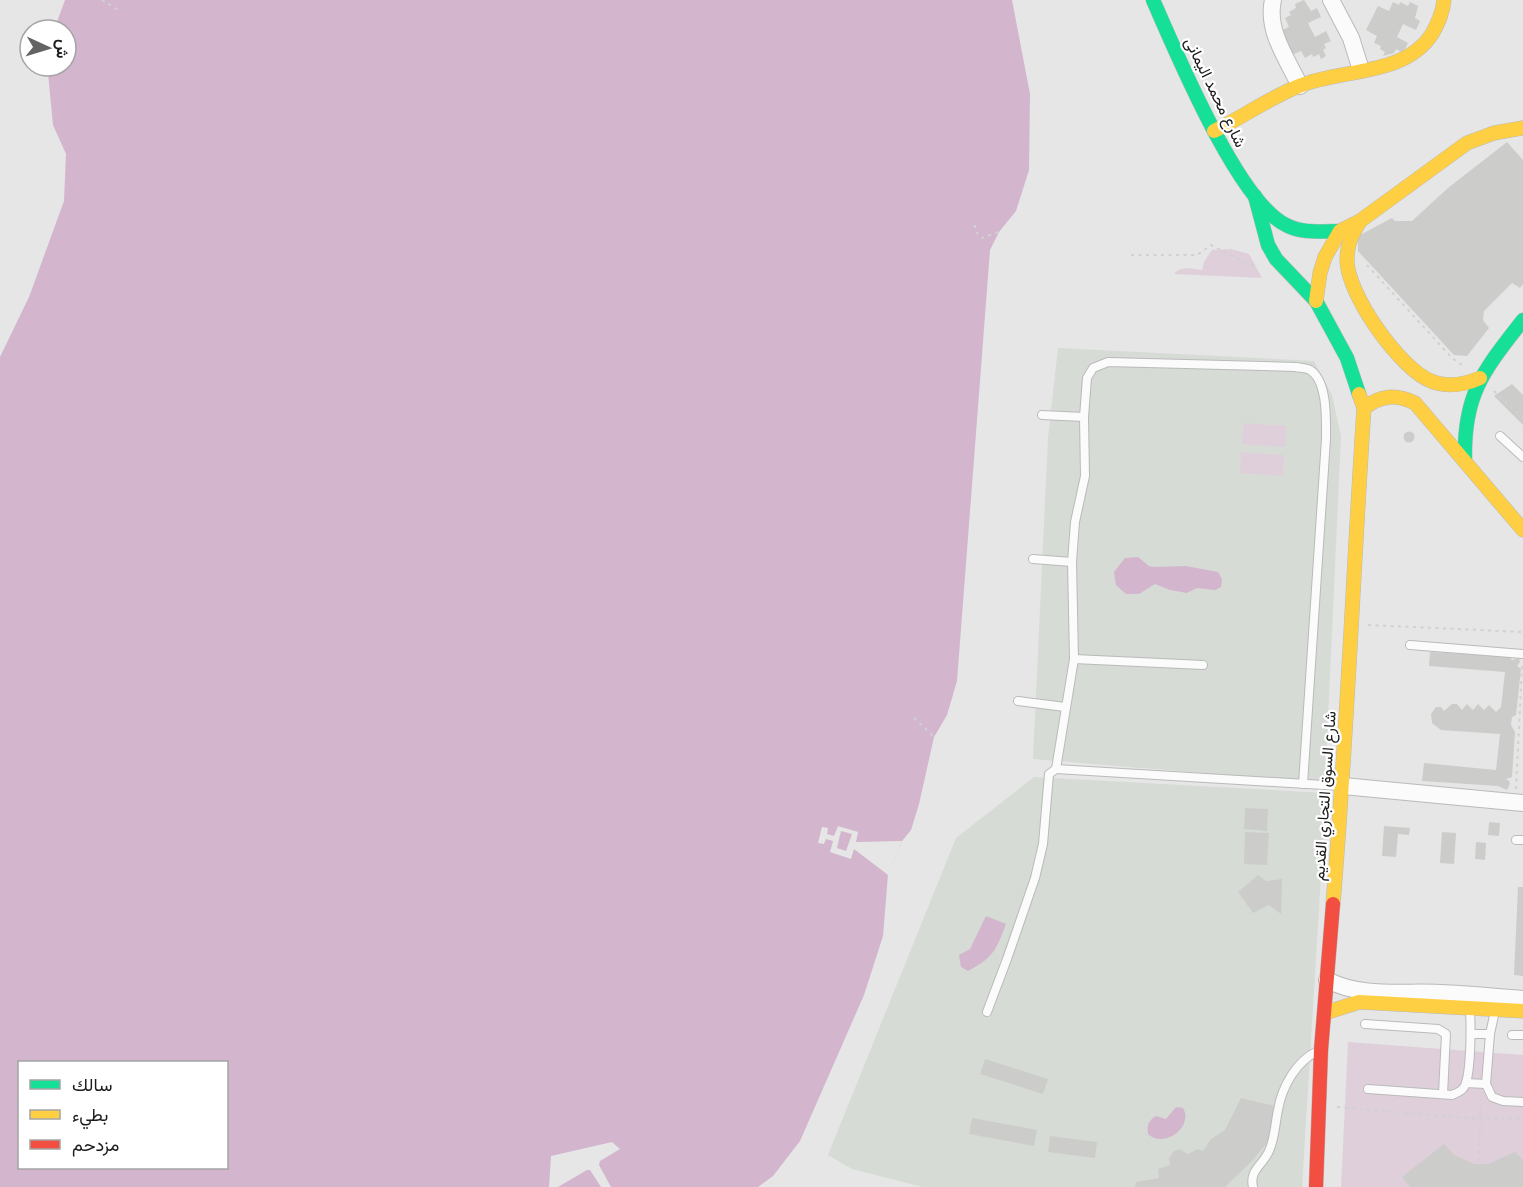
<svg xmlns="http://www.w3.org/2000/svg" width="1523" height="1187" viewBox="0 0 1523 1187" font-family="Lato,Vazirmatn,sans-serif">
<rect width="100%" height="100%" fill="#e5e6e5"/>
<g fill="#d6dbd5">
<polygon points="1058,348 1314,361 1332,395 1341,436 1325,783 1033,759 1048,438"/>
<polygon points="1034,777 1326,793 1302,1187 923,1187 852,1169 828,1155 956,838"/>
</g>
<g fill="#dfcfdb">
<path d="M1231,249L1249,254L1262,278L1174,274C1181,265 1192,269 1202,270L1204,262L1212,250Z"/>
<polygon points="1244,423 1286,426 1285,447 1242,444"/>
<polygon points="1241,452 1284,455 1283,476 1240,473"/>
<polygon points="1348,1042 1523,1055 1523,1187 1341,1187"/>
</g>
<g fill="#d3b5cd" fill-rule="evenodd">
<path d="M65,0H1012L1030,94L1029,170L1016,211L999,232L990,250L957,681L947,715L934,737L919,804L911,830L902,841L888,874L883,936L864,995L800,1141L773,1176L758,1187H0V357L29,297L64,201L66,154L53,125L48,73L49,66H66V30H54ZM20,1062H226V1168H20Z"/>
<polygon points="1138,557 1149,566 1155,567 1186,566 1218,572 1222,579 1221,587 1215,590 1197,588 1187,593 1170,590 1155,584 1139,594 1126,594 1116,585 1114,572 1125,558"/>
<path d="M986,916L1006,924C996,950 994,957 968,971L961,967L959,955L970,949Z"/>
<path d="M1176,1107L1183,1108C1194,1127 1164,1149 1148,1134C1147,1125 1148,1121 1156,1116L1166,1119Z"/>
</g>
<g fill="#e5e6e5" fill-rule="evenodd">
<path d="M838,826L858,832L856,842L902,841L888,875L854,849L851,859L830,852L833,841L826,839L824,844L818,843L822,827L828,828L827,834L834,836ZM841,831L852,834L846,851L837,848Z"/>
<polygon points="612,1142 620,1149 600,1161 599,1165 611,1187 601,1187 590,1170 587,1170 558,1187 549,1187 551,1156"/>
</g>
<g fill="#cccdcb">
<polygon points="1304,0 1311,11 1317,8 1321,17 1308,23 1315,37 1326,31 1331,41 1324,44 1326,48 1323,50 1326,56 1321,59 1319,54 1313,57 1312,54 1305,58 1301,51 1289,56 1278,32 1289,27 1285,18 1291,15 1289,12 1296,8 1295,4"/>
<polygon points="1393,2 1399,5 1400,2 1408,6 1410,2 1418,6 1415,18 1420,21 1416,30 1403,24 1397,37 1408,43 1403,53 1396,49 1394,53 1383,56 1385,52 1380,49 1381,46 1374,43 1377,36 1366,30 1378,6 1389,11"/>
<polygon points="1507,142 1523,160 1523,284 1520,288 1512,283 1484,311 1483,320 1489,328 1467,356 1454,355 1358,251 1358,236 1392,218 1395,221 1412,221 1448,188"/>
<polygon points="1512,384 1523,395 1523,425 1494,396"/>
<circle cx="1409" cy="437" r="5.5"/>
<polygon points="1430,652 1510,657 1512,660 1519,658 1520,662 1517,666 1521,669 1516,715 1512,717 1511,725 1515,732 1512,777 1506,779 1509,781 1510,784 1507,790 1498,786 1422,781 1424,763 1496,770 1500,734 1441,730 1432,723 1431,714 1436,707 1441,707 1444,711 1452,704 1457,704 1462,710 1467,704 1473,710 1478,704 1484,710 1489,705 1496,712 1501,707 1505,672 1429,666"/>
<polygon points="1245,808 1268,809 1267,831 1244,829"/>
<polygon points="1489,822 1500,823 1499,836 1488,835"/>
<polygon points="1384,826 1410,828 1409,835 1398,834 1396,857 1382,856"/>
<polygon points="1245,832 1269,833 1267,865 1244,864"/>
<polygon points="1442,832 1456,833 1454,864 1440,863"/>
<polygon points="1476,842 1486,843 1485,860 1475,859"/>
<polygon points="1258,875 1266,881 1282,879 1281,914 1269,905 1253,913 1238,892"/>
<polygon points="1518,887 1523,887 1523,976 1514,975"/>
<polygon points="985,1059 1048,1079 1043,1094 980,1074"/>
<polygon points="1241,1098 1275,1106 1275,1119 1266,1144 1252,1161 1225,1187 1135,1187 1136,1182 1159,1178 1158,1169 1170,1165 1169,1158 1173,1152 1179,1149 1188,1154 1198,1149 1203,1151 1211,1139 1225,1130"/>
<polygon points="972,1118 1037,1130 1034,1146 969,1134"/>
<polygon points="1050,1136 1097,1142 1095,1158 1048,1152"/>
<polygon points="1444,1144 1454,1155 1474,1164 1488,1164 1515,1152 1523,1160 1523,1187 1410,1187 1402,1177"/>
</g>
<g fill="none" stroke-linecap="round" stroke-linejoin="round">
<defs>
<g id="lane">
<polyline points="1042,415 1084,417"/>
<polyline points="1500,436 1523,457"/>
<polyline points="1033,559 1072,562"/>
<polyline points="1410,645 1523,654"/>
<polyline points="1074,659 1203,665"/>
<polyline points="1018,701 1065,707"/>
<polyline points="1056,769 1340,786"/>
<polyline points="1516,840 1523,840"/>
<polyline points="1495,1011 1490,1034 1486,1084 1492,1097 1503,1101 1523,1102"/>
<path d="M987,1012L1007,959L1035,878L1043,844L1049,774L1056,769L1074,659L1072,562L1075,522L1085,476L1084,417L1087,378L1093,368L1108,362L1296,367C1300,368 1306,368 1310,370C1328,381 1326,421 1326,439L1303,784"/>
<polyline points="1365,1024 1438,1029 1446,1034 1443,1094"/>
<polyline points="1471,1034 1490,1034"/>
<polyline points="1512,1035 1523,1035"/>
<polyline points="1466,1083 1486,1084"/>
<path d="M1368,1089L1452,1095C1459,1092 1464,1090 1466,1083C1471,1066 1471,1028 1470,1010"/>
<path d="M1253,1187C1249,1170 1263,1165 1269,1151C1275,1138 1275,1124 1278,1110C1282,1087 1296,1061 1318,1051"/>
</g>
<g id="street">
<path d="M1273,0C1266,30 1287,59 1300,86"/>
<polyline points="1331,0 1351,38 1361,70"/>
<polyline points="1343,786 1523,803"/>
<path d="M1327,980C1362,998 1402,991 1440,993C1468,994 1495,997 1523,999"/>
</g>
<g id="fast">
<path d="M1153,0C1176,52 1238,202 1286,225C1303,234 1322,231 1340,231"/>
<polyline points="1255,196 1268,245 1276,259 1316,301 1347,358 1359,394"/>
<path d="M1465,461C1463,394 1484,370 1523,320"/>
</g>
<g id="slow">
<path d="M1214,131C1243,117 1269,98 1299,86C1342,68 1404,77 1432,34C1438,23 1443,13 1444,0"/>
<path d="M1360,221C1352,234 1347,244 1347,260C1347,294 1400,369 1431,381C1448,388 1464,385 1480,378"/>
<polyline points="1316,301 1320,273 1325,257 1340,231 1360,221 1467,143 1494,133 1523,128"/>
<path d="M1364,408C1381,395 1396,394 1415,403L1523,530"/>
<path d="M1333,904C1347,739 1353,573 1364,408L1359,394"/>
<polyline points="1325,1013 1359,1002 1523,1011"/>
</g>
<polyline id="jam" points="1316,1187 1321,1050 1333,904"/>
</defs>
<use href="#lane" stroke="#b9bab9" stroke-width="10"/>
<use href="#street" stroke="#b9bab9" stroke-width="18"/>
<use href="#fast" stroke="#b9bab9" stroke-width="15"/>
<use href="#slow" stroke="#b9bab9" stroke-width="15"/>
<use href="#jam" stroke="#b9bab9" stroke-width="15"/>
<g stroke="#d0d1d0" stroke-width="2" stroke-dasharray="3 4.5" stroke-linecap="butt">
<polyline points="102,0 120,11"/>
<polyline points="975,225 975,231 982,238 999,232"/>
<polyline points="1131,255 1197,255 1211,245 1251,265 1257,263"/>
<polyline points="1367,265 1452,358 1462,365"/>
<polyline points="1494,391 1523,418"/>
<polyline points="1368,625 1523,632"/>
<polyline points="914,718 934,737"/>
<polyline points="1516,789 1522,666"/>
<polyline points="1337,1107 1467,1118 1523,1119"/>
<polyline points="1479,1161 1481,1100"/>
</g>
<use href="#lane" stroke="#fbfbfb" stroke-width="8"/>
<use href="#street" stroke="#fbfbfb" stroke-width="16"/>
<use href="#fast" stroke="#16e098" stroke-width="14"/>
<use href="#slow" stroke="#ffcf43" stroke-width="14"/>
<use href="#jam" stroke="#f24e42" stroke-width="14"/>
</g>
<g text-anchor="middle" stroke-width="4.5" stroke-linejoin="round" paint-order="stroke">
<g font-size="16" fill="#1b1c1b" stroke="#fff">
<text transform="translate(1216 92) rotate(64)" y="6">شارع محمد اليمانى</text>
<text transform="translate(1324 796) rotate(-86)" y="6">شارع السوق التجاري القديم</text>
</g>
</g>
<rect x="18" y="1061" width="210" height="108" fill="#ffffff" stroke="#a4a4a4" stroke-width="1.5"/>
<rect x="30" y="1080" width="30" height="9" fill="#16e098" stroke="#a4a4a4" stroke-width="1.5"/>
<text x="72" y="1091" font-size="18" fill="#1b1c1b">سالك</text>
<rect x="30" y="1110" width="30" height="9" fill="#ffcf43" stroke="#a4a4a4" stroke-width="1.5"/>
<text x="72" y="1121" font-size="18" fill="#1b1c1b">بطيء</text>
<rect x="30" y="1140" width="30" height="9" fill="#f24e42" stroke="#a4a4a4" stroke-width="1.5"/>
<text x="72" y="1151" font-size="18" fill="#1b1c1b">مزدحم</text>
<g transform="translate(48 48) rotate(94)"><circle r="28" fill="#ffffff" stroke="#a4a4a4" stroke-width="1.5"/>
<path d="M0-4.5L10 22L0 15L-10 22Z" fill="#626362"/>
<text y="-9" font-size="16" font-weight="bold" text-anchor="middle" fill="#1b1c1b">ش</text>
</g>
</svg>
